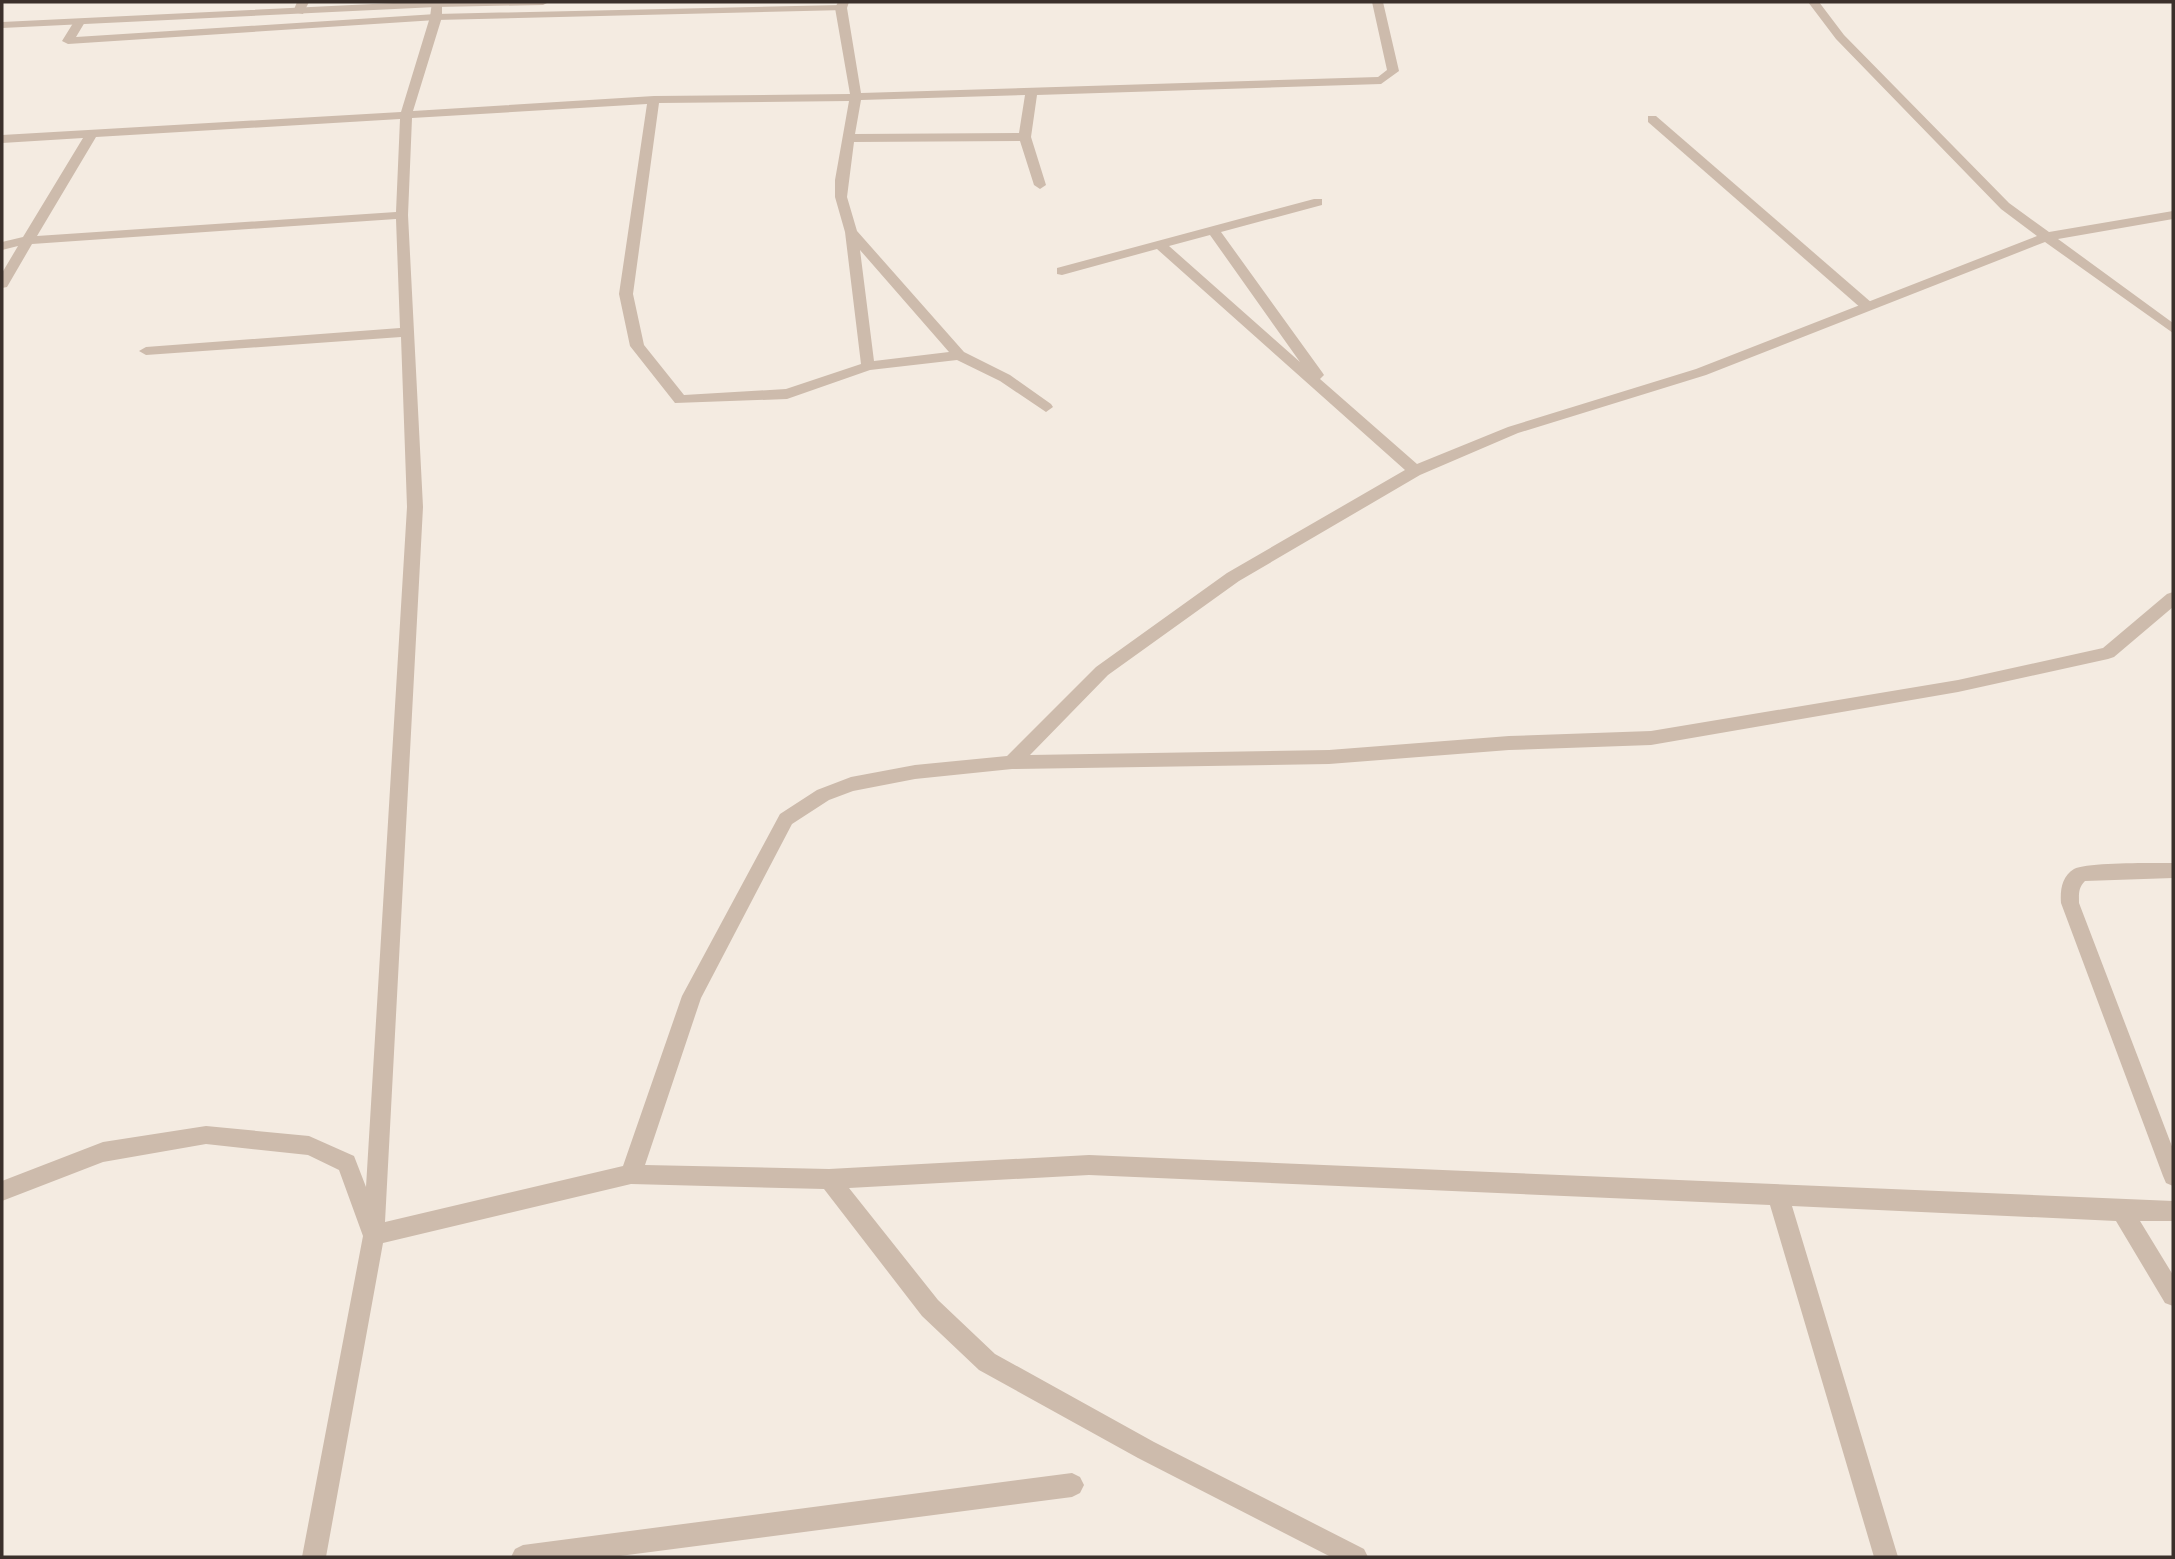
<svg xmlns="http://www.w3.org/2000/svg" width="2175" height="1559" viewBox="0 0 2175 1559" font-family="'Roboto Condensed',sans-serif">
<rect width="100%" height="100%" fill="#f4ebe1"/>
<g fill="none" stroke-linecap="round" stroke-linejoin="round">
<g fill="#cdbbac" fill-rule="evenodd">
<polygon points="841,5 847,8 845,10 436,20 68,44 62,41 75,20 79,19 85,22 76,37 436,14"/>
<polygon points="1648,116 1656,116 1872,303 1872,309 1862,309 1648,122"/>
</g>
<g fill="#cdbbac" fill-rule="evenodd">
<polygon points="297,2 309,2 303,14 293,12"/>
<path d="M432,2L442,4V17L413,111L654,96L850,94L835,8L838,2H849L847,8L861,93L1378,77L1387,70L1372,2H1383L1399,71L1381,84L1037,95L1031,137L1046,185L1040,189L1034,185L1020,141L854,142L847,197L857,231L964,352L1010,375L1051,404L1053,407L1046,412L1000,381L957,360L870,370L787,399L675,403L630,346L619,294L647,104L412,118L408,215L423,507L385,1222L623,1166L682,996L780,814L817,790L851,777L915,765L1007,756L1096,667L1227,573L1405,470L1157,249L1062,275L1057,274V268L1314,199H1322V205L1221,232L1322,372L1324,375L1320,379L1417,464L1508,427L1696,369L2037,236L2001,209L1836,39L1808,2H1819L1844,35L2009,203L2049,232L2173,211V219L2058,239L2173,323V333L2045,242L1706,375L1518,433L1420,475L1239,581L1108,675L1030,755L1329,750L1509,736L1651,731L1958,680L2103,648L2167,594L2173,592V607L2114,657L2108,659L1958,692L1651,745L1509,750L1329,764L1012,769L915,779L853,791L829,800L792,824L701,998L645,1165L829,1169L1089,1155L2173,1201V1221H2140L2173,1275V1306L2165,1303L2116,1221L1792,1206L1898,1557H1874L1770,1205L1089,1175L849,1188L938,1300L995,1354L1154,1442L1364,1549L1368,1557H1331L1138,1458L979,1370L922,1316L824,1189L631,1184L383,1243L326,1557H302L363,1236L339,1170L308,1155L206,1144L103,1162L2,1201V1181L103,1142L206,1126L309,1136L354,1156L366,1187L407,507L401,337L146,355L139,351L146,347L400,328L396,219L32,244L7,287L2,288V273L18,246L2,250V242L23,237L83,138L2,143V135L401,112L430,17ZM1025,95L1019,133L855,134L861,100ZM849,101L835,180V197L845,232L861,364L786,389L684,395L644,345L633,294L659,103ZM400,119L396,212L37,236L96,137ZM1210,235L1300,362L1169,246ZM860,250L949,352L874,361Z"/>
<path d="M2173,863V878L2085,881C2078,888 2079,894 2079,903L2173,1149V1186L2166,1183L2163,1176L2061,903C2060,890 2062,876 2074,869C2087,862 2155,863 2173,863Z"/>
<polygon points="1072,1473 1080,1477 1084,1485 1080,1493 1072,1497 612,1557 511,1557 515,1549 523,1545"/>
</g>
<polygon fill="#cdbbac" fill-rule="evenodd" points="414,2 549,2 543,5 436,7 2,28 2,22"/>
</g>
<rect width="2175" height="1559" fill="none" stroke="#3b302b" stroke-width="7"/>
</svg>
